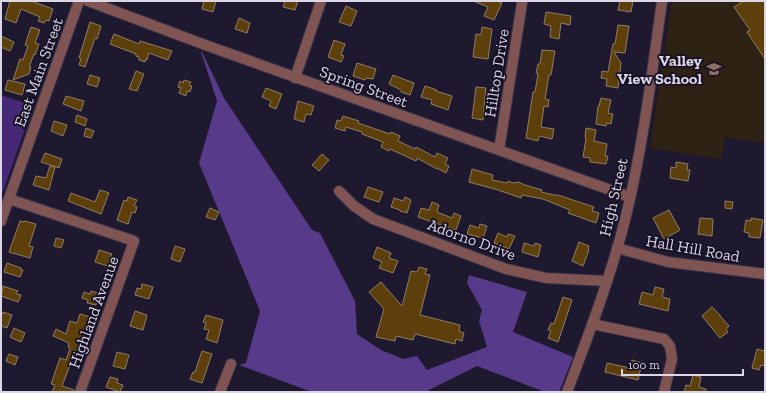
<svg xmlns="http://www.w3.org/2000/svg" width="766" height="393" viewBox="0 0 766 393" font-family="'Zilla Slab',serif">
<rect width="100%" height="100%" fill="#1f192f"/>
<polygon fill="#2e2214" points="672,1 765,1 765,143 725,137 721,159 650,148"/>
<polygon fill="#462976" points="1,95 33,106 1,197"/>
<polygon fill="#573b8a" points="201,52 202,52 224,98 312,230 320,233 355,301 357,334 381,350 403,359 417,356 427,370 487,347 479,321 482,310 467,283 469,275 527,292 513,332 573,357 559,392 545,392 477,366 425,392 312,392 239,365 246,363 260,311 199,163 217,101"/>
<g fill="#5c3f0a" stroke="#8f7d64">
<polygon points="10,1 31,1 53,9 49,21 46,20 44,23 38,21 40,17 21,9 16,23 5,19"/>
<polygon points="204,1 216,1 213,12 202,9"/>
<polygon points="285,1 298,1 295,10 283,7"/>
<polygon points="473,1 496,1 502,3 494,20 484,16 488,7"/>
<polygon points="620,1 633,1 631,12 618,10"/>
<polygon points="744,1 765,1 765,59 747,32 750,30 734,7"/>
<polygon points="346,6 357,11 351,26 339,22"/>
<polygon points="546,12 571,16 570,25 561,23 559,39 550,37 551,26 544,24"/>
<polygon points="239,18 250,23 247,33 235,29"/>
<polygon points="90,22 101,26 97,39 95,38 85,67 79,65 81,59 79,58"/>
<polygon points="618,25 629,26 625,53 614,52 621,63 618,88 606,86 607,79 601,78 602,71 608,72 613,44 615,44"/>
<polygon points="31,27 40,30 35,43 39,44 35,55 34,54 29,67 31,67 29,74 13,80 20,59 23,60 28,46 25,45"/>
<polygon points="482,27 492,29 488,59 473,57 476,34 481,35"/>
<polygon points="114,34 139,44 140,41 172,51 168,60 149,53 147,60 146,59 145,62 139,60 139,57 136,56 136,54 110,44"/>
<polygon points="1,36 14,42 10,51 1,47"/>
<polygon points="334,40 345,44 341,55 344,56 341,62 328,57"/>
<polygon points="542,50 555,51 551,75 549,75 545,99 549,100 548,107 544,106 541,127 554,129 552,139 539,136 538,141 526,138 533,92 535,92 538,74 536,73 538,64 540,64"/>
<polygon points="357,63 376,69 373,79 366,78 365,80 353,76"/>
<polygon points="136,71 144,74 137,91 129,89"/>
<polygon points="90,75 100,78 97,87 87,84"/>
<polygon points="393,75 414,83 410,95 401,92 401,90 389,84"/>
<polygon points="8,80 25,84 22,95 5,90"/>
<polygon points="184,80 191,82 189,85 192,86 190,92 187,91 186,96 179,93 181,88 178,87 180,81 183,83"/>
<polygon points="425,86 437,90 436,91 452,96 448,110 431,104 432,100 421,97"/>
<polygon points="476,87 486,88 483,120 472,118"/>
<polygon points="266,88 282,94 276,109 269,106 271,101 262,97"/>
<polygon points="66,96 84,101 81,111 63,104"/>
<polygon points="601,98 611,100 608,113 613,114 611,124 607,123 606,126 596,124 598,106 599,106"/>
<polygon points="298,101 314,106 311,115 306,114 304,122 294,119"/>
<polygon points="77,115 87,119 85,126 75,122"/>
<polygon points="343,116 359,121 358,123 390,134 391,132 400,136 398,141 415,149 416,147 435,157 437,153 448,158 445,164 449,166 446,173 437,168 437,169 417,158 416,161 390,149 389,151 381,147 383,142 362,134 362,132 346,127 345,131 335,128 337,120 341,121"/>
<polygon points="54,121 67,125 63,136 51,131"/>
<polygon points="86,128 94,131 91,138 84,136"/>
<polygon points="586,128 596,130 594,141 607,144 605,156 608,156 606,164 590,162 590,158 583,157 586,138 585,137"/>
<polygon points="45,153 62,159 59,168 41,162"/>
<polygon points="322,154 329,160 319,171 312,165"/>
<polygon points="676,162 688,164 687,170 690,170 688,181 670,178 671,167 676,168"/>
<polygon points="50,166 55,167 49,190 33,185 36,176 46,178"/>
<polygon points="472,169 493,175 492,180 507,183 508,181 513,183 518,182 525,185 542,190 541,192 554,195 558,195 594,207 592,211 599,213 596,223 568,213 570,210 543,199 522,195 521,198 498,190 469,182"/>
<polygon points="368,187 383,192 379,202 364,197"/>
<polygon points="100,190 109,193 101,214 68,201 71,193 95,202"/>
<polygon points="128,197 137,200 134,206 137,207 135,213 132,212 128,224 117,220 124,200 127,201"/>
<polygon points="405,197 411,200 407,213 400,211 400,210 391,207 394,198 403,201"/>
<polygon points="725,201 733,202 732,209 725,208"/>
<polygon points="432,202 439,205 437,212 452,218 454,213 461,216 456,230 418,217 421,208 429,210"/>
<polygon points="210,208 219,212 215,220 206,217"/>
<polygon points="669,210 680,230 664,239 653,218"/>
<polygon points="700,218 713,219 712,236 698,234"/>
<polygon points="751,218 763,220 760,238 749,237 749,233 744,232 746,220 751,221"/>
<polygon points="20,221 24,222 24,221 36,224 29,246 33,247 30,258 9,252"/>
<polygon points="480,224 487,226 483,238 467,234 470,225 479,228"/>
<polygon points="498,233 507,237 508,234 515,236 509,249 494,243"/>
<polygon points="56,238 64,240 61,248 54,246"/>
<polygon points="579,242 589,246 588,250 589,250 583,266 572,261"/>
<polygon points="524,243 534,246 535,243 541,245 538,257 522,252"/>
<polygon points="175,246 185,249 180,262 171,259"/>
<polygon points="377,247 391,253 389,258 398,261 393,273 379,268 382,262 373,258"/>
<polygon points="99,250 112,254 108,266 95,262"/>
<polygon points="7,263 21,268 21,270 23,270 20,277 4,272"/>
<polygon points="419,267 427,269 425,274 430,275 420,315 460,325 459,331 464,333 462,341 456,339 455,344 415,334 413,340 396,336 395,341 376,337 384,309 369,292 381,282 402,306 411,271 417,272"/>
<polygon points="142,284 153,287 149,299 135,295 137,288 141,289"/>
<polygon points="3,286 18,291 16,294 21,295 18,302 1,296"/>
<polygon points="655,287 664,289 662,297 670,299 668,311 639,304 642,292 653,295"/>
<polygon points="91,291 99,293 96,305 87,303 88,300 82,298 84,292 90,294"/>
<polygon points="563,297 572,300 558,342 548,338 551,331 548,330 551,323 554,324"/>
<polygon points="712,307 720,315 720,316 729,326 726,329 728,332 720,338 702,316"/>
<polygon points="135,311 147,315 143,330 130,326"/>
<polygon points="3,312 12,315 7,328 1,326 1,313 3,314"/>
<polygon points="80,314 91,317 79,351 76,350 62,386 74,390 74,392 52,392 55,385 51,384 60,358 66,360 70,348 68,347 69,343 53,336 56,329 66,334 70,321 77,323"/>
<polygon points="206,315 223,320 217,343 206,339 209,330 204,329 206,323 203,322"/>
<polygon points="14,328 25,333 21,342 10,337"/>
<polygon points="757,349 765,351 765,366 761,365 759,370 752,368"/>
<polygon points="202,351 212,354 202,383 190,379 193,372 195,372"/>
<polygon points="117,352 129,355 125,369 113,366"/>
<polygon points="9,354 18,357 15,365 6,361"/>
<polygon points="632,360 642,363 638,380 605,372 607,363 630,368"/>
<polygon points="693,375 701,377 699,387 706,389 706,392 684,392 686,385 690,386"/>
<polygon points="110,377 118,379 117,383 123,385 120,392 106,387"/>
</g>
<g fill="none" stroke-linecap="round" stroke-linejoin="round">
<defs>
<g id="minor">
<polyline points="88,1 208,46 630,197"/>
<polyline points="295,78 321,1"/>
<polyline points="499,150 522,3 522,1"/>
<polyline points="339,191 354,206 373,219 506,269 546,278 607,281"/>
<polyline points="9,199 134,241 80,392"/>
<polyline points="1,221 79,1"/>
<polyline points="617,248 668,262 765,274"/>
<polyline points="592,324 664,339 670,346 672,359 664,392"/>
<polyline points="220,392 231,364"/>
<path d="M567,392C589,334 611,276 626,216C643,146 652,73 662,1"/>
</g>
</defs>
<use href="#minor" stroke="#393449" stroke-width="12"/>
<use href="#minor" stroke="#7f5453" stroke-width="10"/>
</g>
<defs>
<symbol id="school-bare" viewBox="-9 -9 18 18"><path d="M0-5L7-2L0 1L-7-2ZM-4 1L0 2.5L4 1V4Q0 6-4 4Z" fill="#8d6e63" stroke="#161024" stroke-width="2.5" paint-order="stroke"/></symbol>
</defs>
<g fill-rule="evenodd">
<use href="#school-bare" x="703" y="58" width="22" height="22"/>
</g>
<g text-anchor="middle" stroke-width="3.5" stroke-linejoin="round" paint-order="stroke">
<g font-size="16" font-weight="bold" fill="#dbd7e6" stroke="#161024" text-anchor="end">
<text x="702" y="66">Valley<tspan x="702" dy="18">View School</tspan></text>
</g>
<g font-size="16" fill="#dbd7e6" stroke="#161024">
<text transform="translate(38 72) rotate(-70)" y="6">East Main Street</text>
<text transform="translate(496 73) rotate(-81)" y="6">Hilltop Drive</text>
<text transform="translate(364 86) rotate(20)" y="6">Spring Street</text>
<text transform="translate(613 197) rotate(-77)" y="6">High Street</text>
<text transform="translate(472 239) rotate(20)" y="6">Adorno Drive</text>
<text transform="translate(693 248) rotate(10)" y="6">Hall Hill Road</text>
<text transform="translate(93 312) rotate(-70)" y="6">Highland Avenue</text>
</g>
</g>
<rect width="766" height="393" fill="none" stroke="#dbd7e6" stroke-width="4"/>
<path d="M622 369v6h121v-6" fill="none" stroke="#dbd7e6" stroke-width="2"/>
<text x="628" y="369" font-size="12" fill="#dbd7e6" stroke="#161024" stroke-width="3" paint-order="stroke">100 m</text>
</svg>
